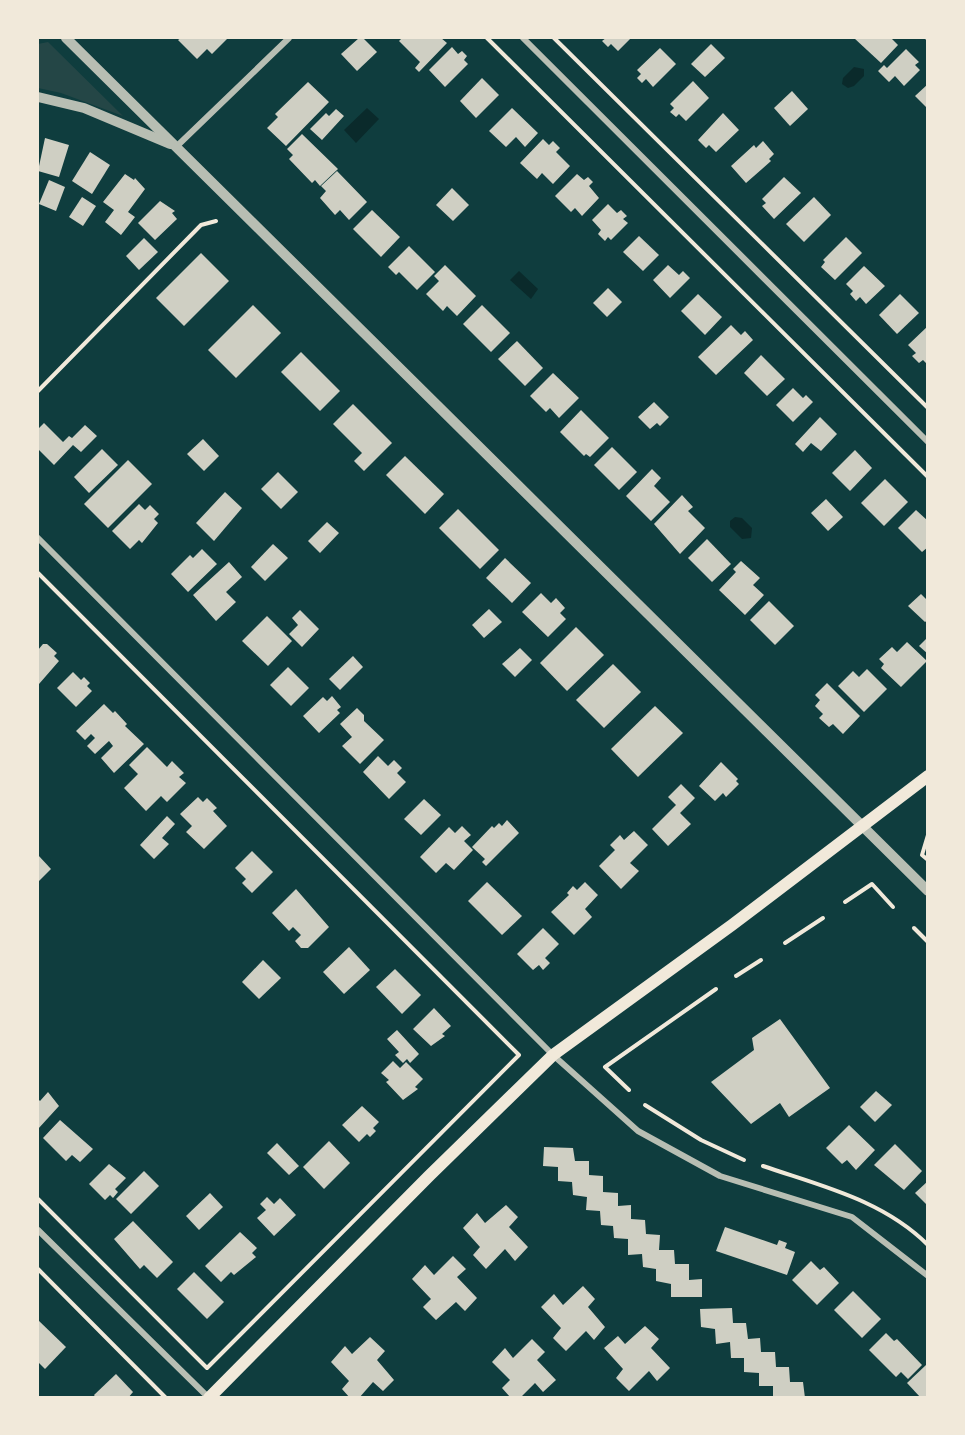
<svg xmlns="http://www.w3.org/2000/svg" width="965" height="1435" viewBox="0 0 965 1435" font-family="Karla,sans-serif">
<rect width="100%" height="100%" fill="#0f3d3e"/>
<polygon fill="#244646" points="48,42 123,116 61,93 38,88 38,44"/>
<g fill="#0a2a2b">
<polygon points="854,67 864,69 864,76 854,86 848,88 842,84 843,78"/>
<polygon points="367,108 379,119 356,143 344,130"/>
<polygon points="519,271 538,289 531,299 510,280"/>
<polygon points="735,517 742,518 752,528 751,538 742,539 730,527 730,521"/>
</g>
<g fill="#cfcfc3">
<polygon points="181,38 228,38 212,54 207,49 197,59 178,40"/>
<polygon points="359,38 363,38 377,52 357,71 341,54"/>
<polygon points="402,38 441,38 447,43 419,72 415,68 420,62 399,41"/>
<polygon points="606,38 631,38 618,51 611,44 608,47 602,41"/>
<polygon points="854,38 891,38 898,45 881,63"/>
<polygon points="711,44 725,58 705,77 691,64"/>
<polygon points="452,47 458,54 462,51 467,56 464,60 468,64 445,87 429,70"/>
<polygon points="660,48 676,64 653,87 646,79 642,83 637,78 641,74 637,70"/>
<polygon points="906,49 919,62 915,65 920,70 904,86 895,76 889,82 878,71 884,65 887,68"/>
<polygon points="482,78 499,95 476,118 460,101"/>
<polygon points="693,81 709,98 686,121 679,114 676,117 670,112 674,108 670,104"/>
<polygon points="308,82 329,102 286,146 267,128 278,117 275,114"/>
<polygon points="928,84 928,109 915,96"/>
<polygon points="792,91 808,109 790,126 774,108"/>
<polygon points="512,108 538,133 525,147 516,137 506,147 489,131"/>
<polygon points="336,109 344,116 322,140 310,129 326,113 329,116"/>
<polygon points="723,113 739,130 716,152 709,145 706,148 698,140"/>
<polygon points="302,134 338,169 320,186 315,180 312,183 289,159 293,155 287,149"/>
<polygon points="45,138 69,145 59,177 38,171"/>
<polygon points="543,139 549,145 553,141 560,148 556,152 570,166 553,184 542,173 537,179 520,163"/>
<polygon points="763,141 774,154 769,159 771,161 746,183 731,166 754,145 756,148"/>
<polygon points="90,152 110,165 92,194 72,181"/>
<polygon points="337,171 367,202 349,220 340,210 335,215 320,198 326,191 321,186"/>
<polygon points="125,174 134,180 135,178 145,189 128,212 135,217 121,235 105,222 114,210 103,202"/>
<polygon points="577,174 584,180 588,177 593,182 589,186 599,198 582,216 575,208 571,212 555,196"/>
<polygon points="784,177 801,193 774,219 762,206 766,203 762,199"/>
<polygon points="49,180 65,187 56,211 39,204"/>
<polygon points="452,188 469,205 453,221 436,205"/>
<polygon points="82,197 96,206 83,226 69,217"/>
<polygon points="814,197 831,215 804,242 786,224"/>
<polygon points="160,201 175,211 172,213 177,219 155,240 138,223"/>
<polygon points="608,204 617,213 621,210 627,216 623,219 628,223 611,240 608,237 605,241 598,234 601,230 592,220"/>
<polygon points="372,210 400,237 381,257 353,229"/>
<polygon points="639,236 659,255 643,271 623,252"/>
<polygon points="846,237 862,253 835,280 821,267 825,262 823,260"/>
<polygon points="144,238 158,252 139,270 126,256"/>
<polygon points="409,246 435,272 417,290 399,272 396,275 388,267"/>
<polygon points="201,253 229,281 184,326 156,298"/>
<polygon points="445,265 476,296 457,316 447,306 443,311 426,294 439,281 434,276"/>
<polygon points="668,265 679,275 683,271 690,278 670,298 653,280"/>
<polygon points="864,266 885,286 866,304 860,297 856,301 850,294 853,291 846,284"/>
<polygon points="608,288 622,302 607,317 593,303"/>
<polygon points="698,294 722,317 705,335 681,311"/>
<polygon points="900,294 919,313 897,334 879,315"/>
<polygon points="253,305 281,333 236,378 208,350"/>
<polygon points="482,305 510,333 491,352 463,324"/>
<polygon points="731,325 741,335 745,331 753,340 716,375 698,357"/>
<polygon points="928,326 928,365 923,360 919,363 912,356 916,353 908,345"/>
<polygon points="517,341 543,368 525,386 498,359"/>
<polygon points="301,352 340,391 320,411 281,372"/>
<polygon points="761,355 785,379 767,396 744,373"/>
<polygon points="553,373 579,398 559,418 550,408 546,412 530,396"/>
<polygon points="793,388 803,398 806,395 813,402 793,422 776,405"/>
<polygon points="654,402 669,417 660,426 657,423 650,429 638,417"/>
<polygon points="353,404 392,443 364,471 354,461 362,453 333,424"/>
<polygon points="581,410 609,438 590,457 586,454 584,456 560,432"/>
<polygon points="820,417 837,434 821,451 811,443 803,452 795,444"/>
<polygon points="44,423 63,442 69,436 72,438 85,425 97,436 81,452 73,445 54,465 38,449 38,429"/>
<polygon points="203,439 219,456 204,471 187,454"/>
<polygon points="612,447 637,472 619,490 594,465"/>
<polygon points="102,449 118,465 89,493 74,477"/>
<polygon points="855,450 872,468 850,491 832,473"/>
<polygon points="405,456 444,494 425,514 386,475"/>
<polygon points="128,460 152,484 108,528 84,504"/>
<polygon points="652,469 661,478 654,486 670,502 651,521 626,496"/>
<polygon points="278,472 298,492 281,509 261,489"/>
<polygon points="885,479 908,502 884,526 861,503"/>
<polygon points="225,492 242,508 214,541 196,523"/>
<polygon points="682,495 693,507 688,511 705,528 680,554 654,524"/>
<polygon points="826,499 843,517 828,531 811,513"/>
<polygon points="139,504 145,510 150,505 159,514 154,519 158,523 142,543 139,540 130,549 112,531"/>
<polygon points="458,509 499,550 480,569 439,528"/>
<polygon points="916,510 928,521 928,547 922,552 898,528"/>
<polygon points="327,522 339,533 320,553 308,541"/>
<polygon points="707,539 731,564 712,582 688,558"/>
<polygon points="273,544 288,558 265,581 251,567"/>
<polygon points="202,549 217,564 188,592 171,574 190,555 193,558"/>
<polygon points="505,558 531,583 512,603 486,578"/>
<polygon points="741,561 760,578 753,585 764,595 745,615 719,590 736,572 733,569"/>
<polygon points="229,562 242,577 226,592 236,602 216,621 193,595"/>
<polygon points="541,593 551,603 556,598 565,608 560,613 566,619 548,637 522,612"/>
<polygon points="921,594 928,601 928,620 925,622 908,606"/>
<polygon points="769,601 794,626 775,645 750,620"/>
<polygon points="489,609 502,622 484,638 472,625"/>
<polygon points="300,610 319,629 302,647 289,634 298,625 292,618"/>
<polygon points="267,616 292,641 268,666 242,641"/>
<polygon points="576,627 604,655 567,691 540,663"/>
<polygon points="928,637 928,654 919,646"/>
<polygon points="907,642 927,661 901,687 881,668 884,664 879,659 892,647 897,652"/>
<polygon points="43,644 47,644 57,653 54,656 59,661 39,684 38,650"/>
<polygon points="520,648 532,660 515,677 502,664"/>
<polygon points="353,656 363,667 340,690 329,679"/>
<polygon points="613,664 641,692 604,728 576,700"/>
<polygon points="288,667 309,688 291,706 270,685"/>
<polygon points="867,669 887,689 864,712 838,686 853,671 859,677"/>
<polygon points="73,672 81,680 84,677 90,683 87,686 92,691 76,707 57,688"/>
<polygon points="827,683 860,716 843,734 833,724 829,727 819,718 823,714 815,706 820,700 815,695"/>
<polygon points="332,696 341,707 337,710 340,713 319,733 303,716 323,697 327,701"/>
<polygon points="104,704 113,713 115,711 127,724 125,726 144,744 114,773 101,758 113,746 109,741 95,754 87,746 95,738 91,734 85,740 76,731"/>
<polygon points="655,706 683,733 638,777 611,749"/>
<polygon points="357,708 364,715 364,721 384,740 360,764 342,746 352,737 340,724"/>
<polygon points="147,747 167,767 172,761 184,773 179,777 186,783 167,802 161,796 146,811 124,788 138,774 129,765"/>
<polygon points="378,756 388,766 394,760 402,768 397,773 406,782 389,799 363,772"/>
<polygon points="721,762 738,779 736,781 739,784 726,797 723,793 715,801 699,786"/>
<polygon points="681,784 695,798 680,813 691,824 668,846 652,829 676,805 668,797"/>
<polygon points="198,797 203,802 207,798 217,808 213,811 227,826 204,849 186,832 192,826 180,814"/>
<polygon points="424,799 441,815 421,835 404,819"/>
<polygon points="167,816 175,824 162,838 169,844 154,859 140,845"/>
<polygon points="507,820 519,833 486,866 482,862 485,859 472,847 492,826 494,828 499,823 502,826"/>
<polygon points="462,826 471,835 464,841 473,850 454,870 446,863 436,873 420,857 449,827 455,833"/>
<polygon points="634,831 648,845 630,863 639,871 621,889 599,866 615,850 610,845 620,835 624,840"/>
<polygon points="252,851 273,872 252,893 242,883 246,879 235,868"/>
<polygon points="38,855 51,869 38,882"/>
<polygon points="487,882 522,916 502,935 468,901"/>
<polygon points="585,882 598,895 585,909 592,917 574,935 551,912 569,895 567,893 573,886 577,890"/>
<polygon points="296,889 329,927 308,948 301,948 295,941 301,935 293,927 289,931 272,913"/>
<polygon points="543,928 559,944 545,958 550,963 543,970 539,965 533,970 517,954"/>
<polygon points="349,947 370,970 344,994 323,972"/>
<polygon points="263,960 281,978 259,999 242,982"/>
<polygon points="395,969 421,995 402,1014 376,987"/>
<polygon points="434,1008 451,1026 442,1034 445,1036 431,1046 413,1029"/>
<polygon points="780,1019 830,1088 789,1117 780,1103 751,1124 711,1082 754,1050 752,1038"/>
<polygon points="397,1030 419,1054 410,1063 407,1059 403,1063 395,1055 399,1052 387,1039"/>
<polygon points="393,1061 400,1068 406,1062 423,1079 415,1087 418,1089 403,1100 386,1082 389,1080 381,1073"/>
<polygon points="876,1091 892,1105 875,1122 860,1107"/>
<polygon points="48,1092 59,1106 38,1129 38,1099 40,1101"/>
<polygon points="362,1106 379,1122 373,1128 376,1131 370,1137 367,1134 359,1142 342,1125"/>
<polygon points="60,1120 93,1149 80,1162 72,1155 66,1161 43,1138"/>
<polygon points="849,1125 875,1150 856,1170 847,1160 842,1164 826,1148"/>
<polygon points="329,1141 350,1163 324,1189 303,1167"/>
<polygon points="277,1143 299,1166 289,1175 267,1153"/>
<polygon points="895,1144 922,1171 904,1190 874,1165"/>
<polygon points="544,1147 573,1148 575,1161 589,1161 589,1175 603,1176 603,1192 618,1193 618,1206 631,1205 631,1219 645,1220 646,1234 660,1235 659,1250 674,1250 675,1264 689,1264 689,1280 702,1279 702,1297 671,1297 671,1284 656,1281 656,1269 643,1267 642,1254 628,1255 628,1239 614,1238 613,1226 601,1225 600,1211 586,1210 587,1197 573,1195 572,1182 558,1181 558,1167 543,1166"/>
<polygon points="109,1164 126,1178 115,1189 118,1192 113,1198 110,1195 105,1200 89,1184"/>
<polygon points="144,1171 159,1186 131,1214 116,1199"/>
<polygon points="928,1181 928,1206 915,1193"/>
<polygon points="210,1193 223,1207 199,1230 186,1216"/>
<polygon points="267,1197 274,1204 280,1198 296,1215 274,1236 257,1218 266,1210 260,1204"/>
<polygon points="506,1205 518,1217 509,1227 528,1247 515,1261 505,1249 486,1269 473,1255 480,1247 463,1228 477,1213 485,1223"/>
<polygon points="133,1221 173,1262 157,1278 144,1265 140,1269 114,1239"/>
<polygon points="725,1227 777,1245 779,1240 787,1243 785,1248 795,1252 787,1275 716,1251"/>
<polygon points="240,1232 257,1248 252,1253 256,1257 234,1275 231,1272 221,1282 205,1266"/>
<polygon points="453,1256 466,1269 457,1277 477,1298 465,1311 456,1302 436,1320 423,1307 431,1299 412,1279 425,1265 434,1275"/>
<polygon points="811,1261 820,1270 824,1267 839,1283 817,1305 792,1280"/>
<polygon points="194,1272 224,1302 207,1319 177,1289"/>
<polygon points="583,1286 595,1299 588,1307 605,1327 594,1340 586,1331 566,1351 553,1338 561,1328 541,1307 554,1294 563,1305"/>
<polygon points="853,1291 881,1319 862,1338 834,1310"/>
<polygon points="732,1308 733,1323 746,1323 748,1339 760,1338 761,1352 775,1352 776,1367 789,1367 790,1382 803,1382 805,1398 773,1398 773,1386 759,1386 759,1373 744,1372 744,1358 731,1358 730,1342 716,1344 715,1329 701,1327 700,1309"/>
<polygon points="38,1320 66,1347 45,1369 38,1362"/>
<polygon points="645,1326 659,1339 651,1348 670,1368 657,1381 649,1371 629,1391 616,1378 623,1369 604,1348 618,1336 625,1344"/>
<polygon points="886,1333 894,1341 897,1339 922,1365 908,1379 901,1372 896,1377 869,1350"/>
<polygon points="370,1337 385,1351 377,1360 394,1380 383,1391 373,1382 359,1398 350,1398 342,1389 349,1381 331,1362 345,1346 352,1354"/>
<polygon points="532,1339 545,1352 537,1360 556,1380 543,1392 535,1383 520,1398 511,1398 502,1388 510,1380 492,1362 505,1348 513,1358"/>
<polygon points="926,1365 928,1398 921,1398 907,1383"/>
<polygon points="116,1374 133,1392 128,1398 96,1398 94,1395"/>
</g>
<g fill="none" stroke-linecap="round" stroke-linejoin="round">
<g stroke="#f1e9da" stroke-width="4">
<polyline points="487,38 928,477"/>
<polyline points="554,38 928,408"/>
<polyline points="927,38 928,38"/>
<polyline points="38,391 201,225 216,221"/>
<polyline points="38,573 519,1055 207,1368 38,1199"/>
<polyline points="928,835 922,855 928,860"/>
<polyline points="845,902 872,884 893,907"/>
<polyline points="914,928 928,942"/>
<polyline points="785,943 823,918"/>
<polyline points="736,976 761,960"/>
<polyline points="629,1090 605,1067 716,989"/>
<polyline points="645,1105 701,1140 744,1160"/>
<path d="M763,1166C821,1186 883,1200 928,1245"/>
<polyline points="38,1269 166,1398"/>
</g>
<g stroke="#b8beb3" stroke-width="6">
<polyline points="523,38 928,442"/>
<polyline points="176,147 289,38"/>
<polyline points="38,538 553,1055 638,1131 720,1176 852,1217 928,1276"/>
<polyline points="38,1230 209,1398"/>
</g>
<g stroke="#b8beb3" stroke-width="10">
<polyline points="66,38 928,891"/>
<polyline points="38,97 84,108 170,144"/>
</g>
<polyline stroke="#f1e9da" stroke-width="12" points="209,1398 429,1176 553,1055 732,925 928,776"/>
</g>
<rect width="965" height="1435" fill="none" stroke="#f1e9da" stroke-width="78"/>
</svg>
